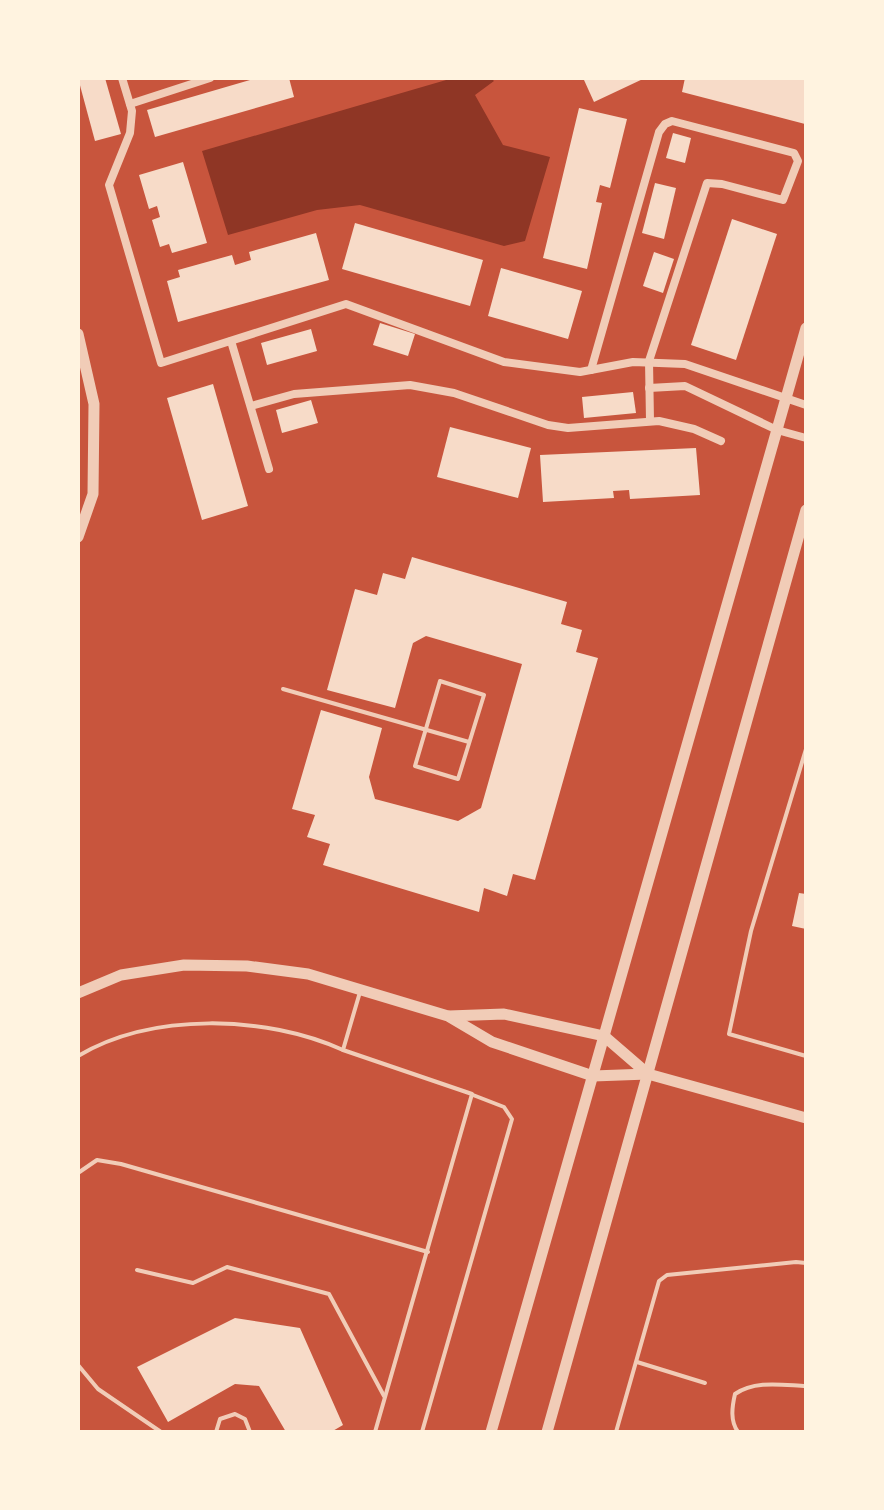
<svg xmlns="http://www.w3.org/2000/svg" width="884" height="1510" viewBox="0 0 884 1510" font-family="'DM Sans',sans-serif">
<rect width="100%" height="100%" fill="#c8553d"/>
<polygon fill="#8f3625" points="453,78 491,78 494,81 475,95 503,145 550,157 525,241 504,246 360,205 317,210 228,235 202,151"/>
<g fill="#f7dbc8">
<polygon points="78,78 105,78 121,134 95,141"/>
<polygon points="257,78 289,78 294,97 155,137 147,110"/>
<polygon points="588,78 645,78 594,102 584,80"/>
<polygon points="685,78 806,78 805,124 682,92"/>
<polygon points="579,108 627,119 610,188 600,185 596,202 602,203 587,269 543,258"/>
<polygon points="673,133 691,138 685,163 666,158"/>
<polygon points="183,162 207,243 172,253 169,244 160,247 152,220 160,217 157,206 149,209 139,175"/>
<polygon points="655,183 676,188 664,239 642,233"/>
<polygon points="732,219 777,234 736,360 691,345"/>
<polygon points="355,223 483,260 470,306 342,269"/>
<polygon points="316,233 329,280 178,322 167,281 180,277 178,270 232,255 235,265 251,260 249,252"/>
<polygon points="654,252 674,259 663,293 643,286"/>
<polygon points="501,268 582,291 568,339 488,316"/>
<polygon points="380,323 415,334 408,356 373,345"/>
<polygon points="311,329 317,351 267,365 261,343"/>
<polygon points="213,384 248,506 202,520 167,398"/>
<polygon points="633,392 636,413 584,418 582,397"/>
<polygon points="311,400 318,423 282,433 276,410"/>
<polygon points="450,427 531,448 518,498 437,477"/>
<polygon points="696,448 700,495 630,499 629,490 613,491 614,498 543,502 540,455"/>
<polygon points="412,557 567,602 561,624 582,630 576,652 598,658 535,880 513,874 507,896 484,888 479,912 323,865 330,844 307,837 315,815 292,809 321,710 382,728 369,777 375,799 458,821 481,808 522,664 426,636 413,643 395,708 327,690 355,589 377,595 383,573 405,579"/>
<polygon points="799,893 806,894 806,929 792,926"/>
<polygon points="235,1318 300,1328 343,1425 331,1432 286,1432 259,1386 235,1384 168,1422 137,1367"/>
</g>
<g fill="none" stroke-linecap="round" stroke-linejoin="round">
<g stroke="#f1ccb7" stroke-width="4">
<polygon points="440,681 484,695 458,779 415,766"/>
<polyline points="283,689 469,742"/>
<polyline points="806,749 751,931 729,1034 806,1056"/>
<polyline points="360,992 343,1050 472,1094 375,1432"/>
<path d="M78,1056C152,1012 266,1015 343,1050"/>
<polyline points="78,1173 97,1160 121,1164 428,1252"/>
<polyline points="137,1270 193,1283 227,1267 329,1294 384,1396"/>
<polyline points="637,1362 705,1383"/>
<polyline points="78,1365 98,1389 161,1432"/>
<polyline points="216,1432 220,1419 235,1414 245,1419 250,1432"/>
<polyline points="422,1432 512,1119 504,1107 473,1095"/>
<polyline points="616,1432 659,1281 667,1275 796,1262 806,1263"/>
<path d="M738,1432C730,1421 732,1407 735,1394C755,1380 782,1385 806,1386"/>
</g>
<g stroke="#f1ccb7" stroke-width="8">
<polyline points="122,78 132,111 130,133 109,185 161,363 346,304 504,362 580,372 633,362 685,364 806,405"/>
<polyline points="130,104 210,78"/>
<polyline points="231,341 269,469"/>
<polyline points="591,370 659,132 665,124 672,121 794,153 798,161 783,200 722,184 707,183 649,361 650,421"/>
<polyline points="649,388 685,386 777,430 806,438"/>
<polyline points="251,406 294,394 410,385 454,393 548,425 568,428 659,421 694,429 721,441"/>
</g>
<g stroke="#f1ccb7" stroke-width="11">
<polyline points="78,334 94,404 93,494 78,537"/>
<polyline points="78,993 121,975 184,965 247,966 308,974 448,1016 492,1042 593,1076 648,1074 806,1118"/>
<polyline points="449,1016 504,1014 604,1036 648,1074"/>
<polyline points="491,1432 806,328"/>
<polyline points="547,1432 806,510"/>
</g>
</g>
<rect width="884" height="1510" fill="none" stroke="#fff3e0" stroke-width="160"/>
</svg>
